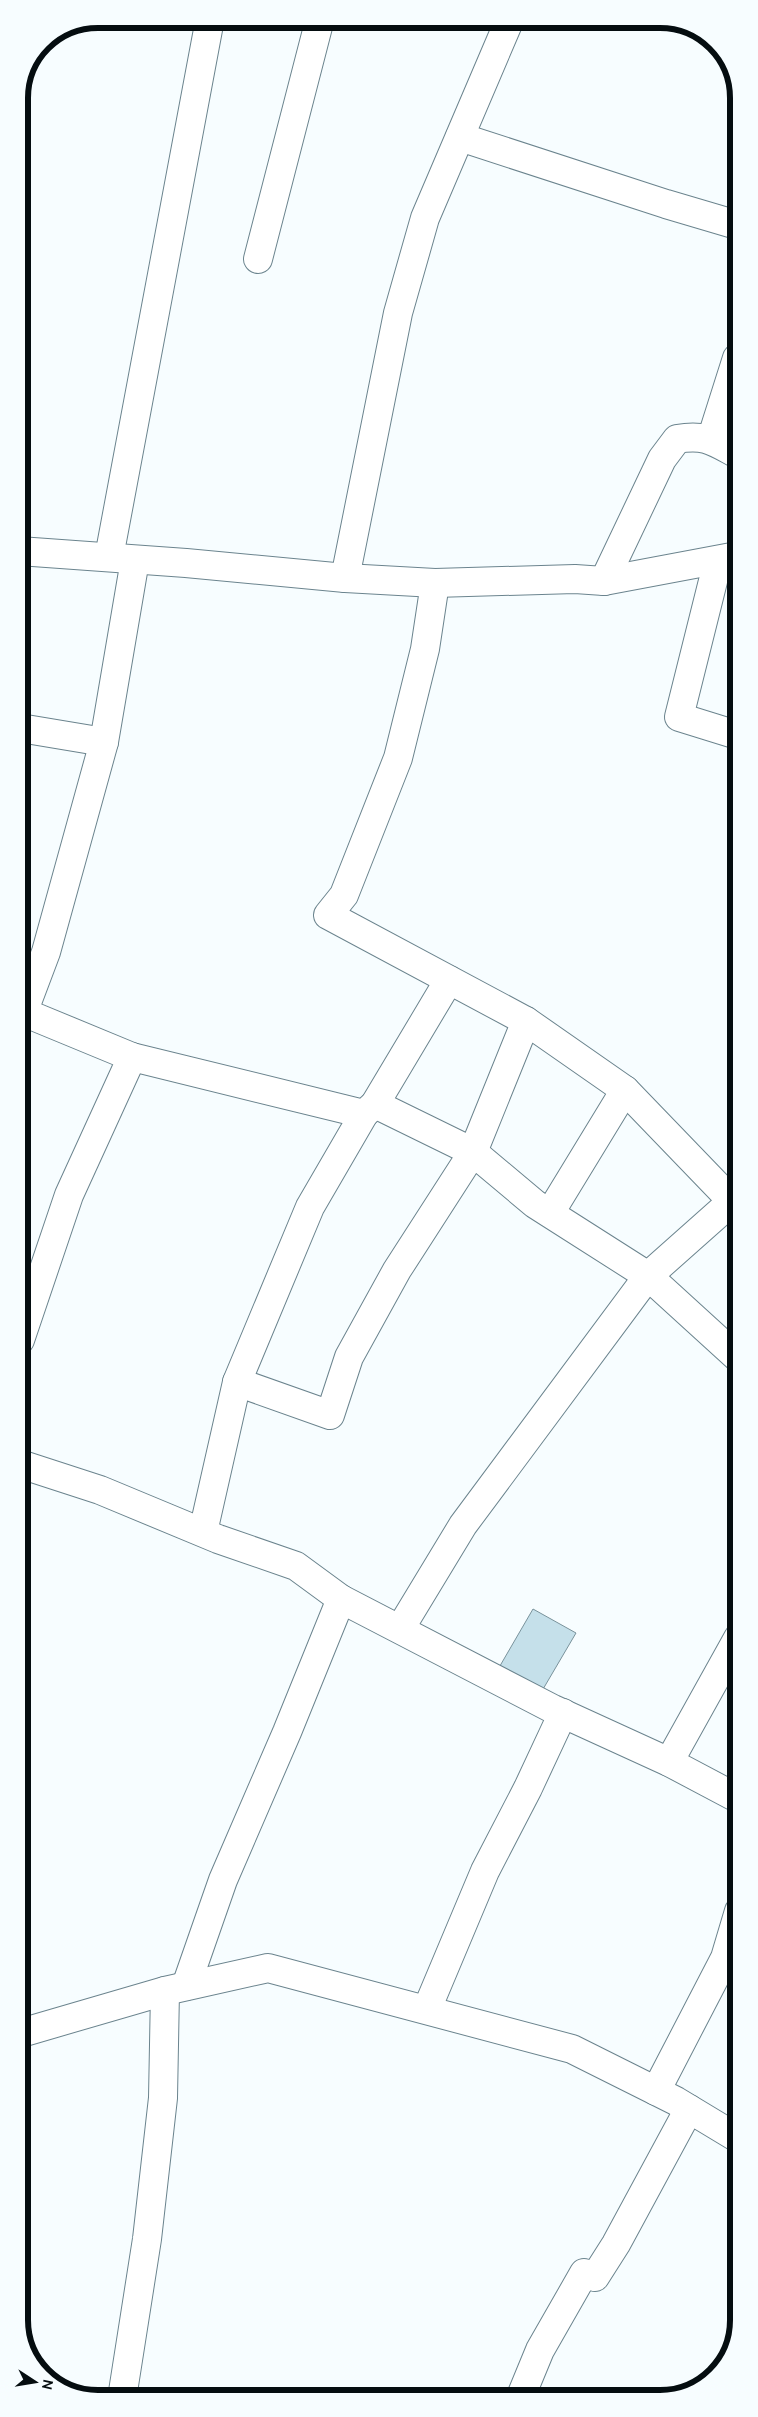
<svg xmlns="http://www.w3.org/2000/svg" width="758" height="2417" viewBox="0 0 758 2417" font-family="Cabin,sans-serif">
<rect width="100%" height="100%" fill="#f7fdff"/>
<polygon fill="#c5e0ea" stroke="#79929b" points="533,1609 576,1633 539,1696 497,1671"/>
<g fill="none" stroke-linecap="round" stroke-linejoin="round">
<defs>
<g id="street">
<polyline points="460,137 666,204 737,225"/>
<polyline points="258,259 320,19"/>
<polyline points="711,440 737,358"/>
<polyline points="19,551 186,563 345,578 435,583 575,579 604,581 737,556"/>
<polyline points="109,557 210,19"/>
<polyline points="718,561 679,717 737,735"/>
<polyline points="345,578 398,313 425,218 510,19"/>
<path d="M604,581L662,459L677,439C705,434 713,441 737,454"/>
<polyline points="435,583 425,649 398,758 344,895 328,915 526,1021"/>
<polyline points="20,728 104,742"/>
<polyline points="23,1012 132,1057 364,1114 375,1104 449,980"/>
<polyline points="20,1021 46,952 104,742 135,560"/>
<polyline points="375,1104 473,1152 526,1021 625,1090 732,1201"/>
<polyline points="550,1213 625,1090"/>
<polyline points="20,1340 69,1195 132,1057"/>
<polyline points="237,1382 310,1207 364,1114"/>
<polyline points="20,1464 100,1490 218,1539 296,1566 341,1599 553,1709 669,1762 739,1799"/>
<polyline points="203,1532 237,1382 330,1415 349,1357 397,1270 473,1152 535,1204 648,1276 738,1358"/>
<polyline points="400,1629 463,1525 648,1276 738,1196"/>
<polyline points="669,1762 738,1638"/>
<polyline points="186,1986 223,1880 287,1732 341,1599"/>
<polyline points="427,2009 485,1871 528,1788 563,1713"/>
<polyline points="21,2033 165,1991 268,1968 572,2049 676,2101 739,2139"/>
<polyline points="656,2091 725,1958 739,1911"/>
<polyline points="521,2396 540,2350 584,2273 595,2277 616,2244 689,2109"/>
<polyline points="122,2398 147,2239 163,2098 165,1991"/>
</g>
</defs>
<use href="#street" stroke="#6b848e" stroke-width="30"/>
<use href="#street" stroke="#fff" stroke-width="28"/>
</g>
<path d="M0 0H758V2417H0ZM98 28H660A70 70 0 0 1 730 98V2320A70 70 0 0 1 660 2390H98A70 70 0 0 1 28 2320V98A70 70 0 0 1 98 28Z" fill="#f7fdff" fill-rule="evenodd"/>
<path fill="none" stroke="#050d10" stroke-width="6" d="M98 28H660A70 70 0 0 1 730 98V2320A70 70 0 0 1 660 2390H98A70 70 0 0 1 28 2320V98A70 70 0 0 1 98 28Z"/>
<g transform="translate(35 2382) rotate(102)" stroke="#f7fdff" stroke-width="4" paint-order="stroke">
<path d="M0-4L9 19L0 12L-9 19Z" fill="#050d10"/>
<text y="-8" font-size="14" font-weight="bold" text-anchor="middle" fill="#050d10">N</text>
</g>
</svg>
